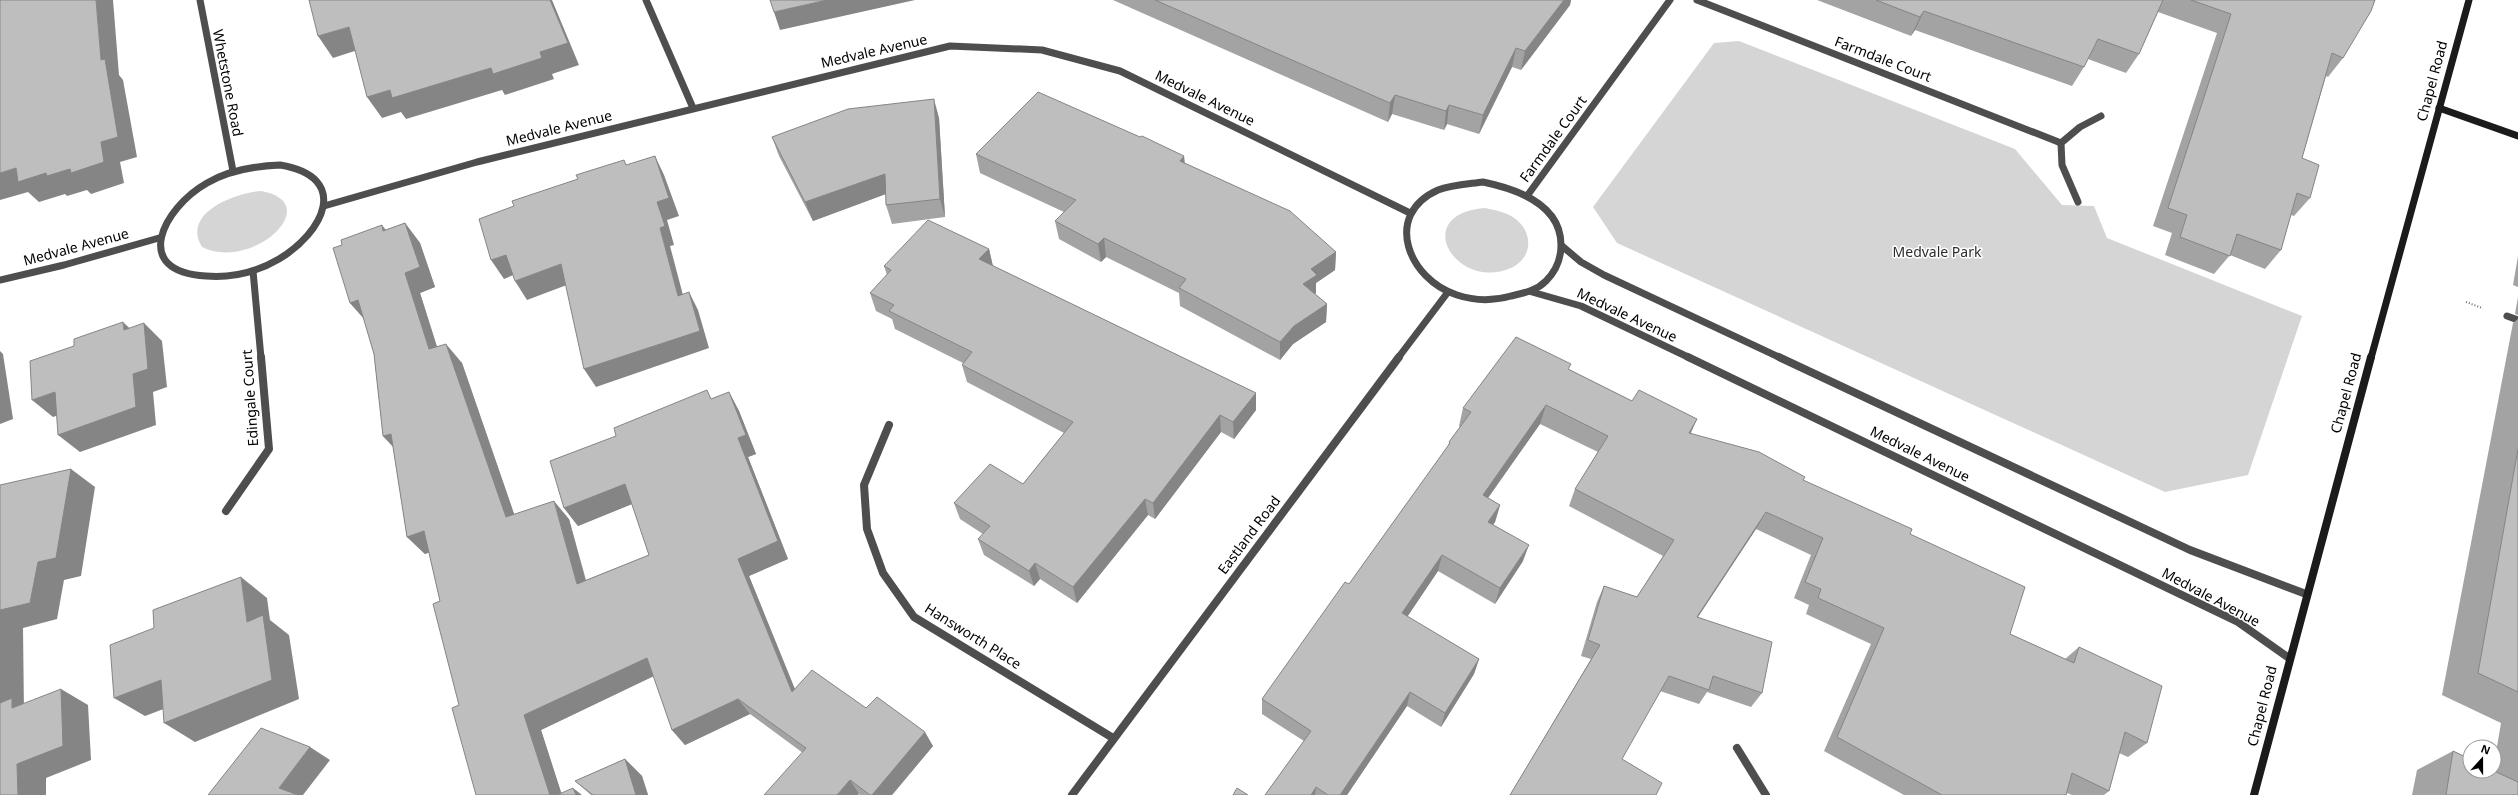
<svg xmlns="http://www.w3.org/2000/svg" width="2518" height="795" viewBox="0 0 2518 795" font-family="'Noto Sans',sans-serif">
<rect width="100%" height="100%" fill="#fff"/>
<g fill="#d5d5d5">
<polygon points="1739,41 2015,149 2062,205 2094,206 2107,238 2302,316 2248,475 2165,492 1617,243 1593,207 1714,43"/>
<path d="M261,191C327,203 252,272 202,247C181,213 235,193 261,191Z"/>
<path d="M1485,208C1494,210 1502,211 1511,216C1533,228 1535,257 1511,268C1456,292 1409,214 1485,208Z"/>
</g>
<g fill="none" stroke-linecap="round" stroke-linejoin="round">
<polyline stroke="#707070" stroke-width="2" stroke-dasharray="1 2" stroke-linecap="butt" points="2466,302 2482,308"/>
<polyline stroke="#4e4e4e" stroke-width="7" points="2507,316 2518,320"/>
<g stroke="#4e4e4e" stroke-width="7">
<polyline points="200,0 233,171"/>
<polyline points="646,0 693,108"/>
<polyline points="1697,0 2061,143"/>
<path d="M280,165C352,177 323,233 279,259C257,272 231,278 206,276C130,272 163,208 207,183C229,170 255,166 280,165Z"/>
<path d="M1483,182C1517,189 1561,204 1561,245C1561,259 1556,271 1546,281C1536,291 1524,293 1511,296C1493,301 1475,301 1457,295C1409,280 1382,215 1438,190C1451,185 1469,184 1483,182Z"/>
<polyline points="1527,196 1670,0"/>
<polyline points="2078,202 2062,165 2061,143 2080,127 2101,116"/>
<polyline points="324,206 477,162 950,46 1042,50 1120,71 1410,213"/>
<polyline points="1562,246 1581,262 1604,275 1781,358"/>
<polyline points="253,271 261,358"/>
<polyline points="0,280 64,265 159,238"/>
<polyline points="1532,292 1581,306 1690,358"/>
<polyline points="1398,358 1448,292"/>
</g>
<g stroke="#4e4e4e" stroke-width="8">
<polyline points="1688,357 2238,622 2289,658"/>
<polyline points="1779,357 2190,550 2306,594"/>
<polyline points="889,425 864,485 867,529 883,573 914,617 1113,738"/>
<polyline points="226,511 269,449 261,357"/>
<polyline points="1737,748 1766,795"/>
<polyline points="1072,795 1399,357"/>
</g>
<g stroke="#1b1b1b" stroke-width="7">
<polyline points="2439,108 2518,136"/>
<polyline points="2371,358 2469,0"/>
</g>
<polyline stroke="#1b1b1b" stroke-width="8" points="2254,795 2371,357"/>
</g>
<g fill="#a3a3a3">
<polygon points="1113,0 1571,0 1570,5 1521,70 1512,67 1479,134 1447,124 1444,130 1392,114 1388,122"/>
<polygon points="1817,0 2375,0 2343,58 2328,77 2326,76 2302,158 2310,198 2294,216 2291,215 2281,250 2265,269 2230,255 2214,274 2165,255 2172,233 2153,226 2217,33 2158,12 2139,54 2126,73 2088,59 2084,67 2072,86 1915,30 1911,36"/>
<polygon points="939,118 945,217 892,224 886,205 886,194 813,221 779,156 772,137"/>
<polygon points="976,154 1184,156 1185,164 1336,252 1335,270 1316,283 1316,293 1315,294 1327,304 1326,322 1293,344 1280,360 1180,306 1179,293 1106,257 1101,262 1059,239 1055,221 1064,212 980,173"/>
<polygon points="405,223 420,243 435,287 420,293 437,347 462,363 514,514 569,519 586,580 649,555 632,504 578,526 564,508 616,436 729,392 739,411 756,454 748,457 788,559 749,576 795,689 866,708 933,746 892,795 860,795 750,714 685,745 672,730 654,676 541,730 561,793 582,795 476,795 440,601 429,552 425,554 407,537 393,447 383,436 374,354 364,319 350,303 342,245"/>
<polygon points="989,249 993,266 1256,393 1256,410 1234,439 1221,432 1155,519 1148,515 1077,603 1040,579 1034,586 984,555 978,539 983,534 960,519 954,503 1023,484 1064,433 967,382 962,365 963,363 895,329 892,319 876,311 870,293 887,275 884,266"/>
<polygon points="2518,256 2518,287 2513,285"/>
<polygon points="2518,297 2518,315 2515,314"/>
<polygon points="2518,319 2518,795 2412,795 2417,770 2453,751 2494,771 2494,764 2501,723 2442,695 2513,323"/>
<polygon points="1570,370 1632,401 1697,419 1690,433 1803,481 1910,534 2010,634 2065,659 2079,647 2147,743 2128,757 2119,753 2109,791 2104,795 2072,795 2067,793 2066,795 1904,795 1824,751 1871,644 1806,614 1809,605 1794,598 1811,555 1756,529 1698,617 1762,693 1751,707 1707,692 1699,704 1660,691 1510,795 1591,659 1581,656 1597,602 1604,586 1637,597 1663,556 1569,506 1575,489 1598,452 1540,424 1488,498 1500,505 1495,522 1493,525 1523,561 1495,604 1438,571 1407,617 1479,659 1474,674 1441,727 1407,706 1347,795 1265,795 1304,741 1262,714 1262,699 1349,584 1448,447 1449,442 1460,427 1459,426 1463,408"/>
<polygon points="625,759 642,776 648,795 591,795 575,781"/>
</g>
<g fill="#858585">
<polygon points="96,0 113,0 119,75 123,80 137,157 120,162 124,183 91,194 87,190 67,196 65,194 39,202 28,192 0,200 0,173 101,142 101,60"/>
<polygon points="550,0 552,0 579,65 552,74 554,79 505,95 502,90 406,119 401,112 382,118 367,97 390,90 540,52"/>
<polygon points="827,0 915,0 780,30 774,12"/>
<polygon points="1564,0 1571,0 1570,5 1521,70 1525,51"/>
<polygon points="1924,11 1915,30 1911,36 1920,17"/>
<polygon points="349,27 364,48 333,58 318,36"/>
<polygon points="1516,48 1512,67 1479,134 1483,115"/>
<polygon points="1395,95 1392,114 1388,122 1390,103"/>
<polygon points="934,99 939,118 945,217 940,199"/>
<polygon points="1449,105 1447,124 1444,130 1446,111"/>
<polygon points="655,156 664,175 679,216 667,220 674,245 670,246 688,314 678,296 660,228 657,202"/>
<polygon points="1184,156 1185,175 1180,161"/>
<polygon points="885,174 891,192 813,221 805,202"/>
<polygon points="405,223 420,243 435,287 420,293 444,369 429,349 405,273"/>
<polygon points="382,225 398,246 383,231"/>
<polygon points="1104,238 1106,257 1101,262 1098,244"/>
<polygon points="989,249 993,267 979,259"/>
<polygon points="1336,252 1335,270 1316,283 1316,293 1303,302 1303,284 1311,269"/>
<polygon points="506,255 518,273 504,279 491,260"/>
<polygon points="561,264 572,283 527,300 515,281"/>
<polygon points="689,292 698,310 709,348 596,387 584,369"/>
<polygon points="358,300 367,322 350,303"/>
<polygon points="1327,304 1326,322 1293,344 1280,360 1280,342 1294,326"/>
<polygon points="123,322 142,340 124,330"/>
<polygon points="144,323 162,341 167,387 153,392 156,425 80,452 58,435 133,374"/>
<polygon points="446,344 462,363 521,534 506,517"/>
<polygon points="0,351 3,354 13,419 0,424"/>
<polygon points="55,392 76,409 53,417 32,400"/>
<polygon points="729,392 739,411 756,454 748,457 788,559 749,576 802,707 792,692 738,559 738,438"/>
<polygon points="1256,393 1256,410 1234,439 1233,422"/>
<polygon points="1546,405 1540,424 1478,512 1483,495"/>
<polygon points="1220,415 1221,432 1155,519 1153,503"/>
<polygon points="1697,419 1689,437 1689,433"/>
<polygon points="391,434 401,455 383,436"/>
<polygon points="71,469 95,487 81,576 64,580 57,619 23,628 24,714 0,707 0,610 38,562"/>
<polygon points="625,484 637,502 578,526 564,508"/>
<polygon points="1145,499 1148,515 1077,603 1073,587"/>
<polygon points="554,501 569,519 591,601 577,584"/>
<polygon points="1500,505 1495,522 1484,539 1488,522"/>
<polygon points="1766,512 1756,529 1688,632 1697,617"/>
<polygon points="424,531 441,548 425,554 407,537"/>
<polygon points="1529,545 1523,561 1495,604 1500,588"/>
<polygon points="1442,555 1438,571 1399,629 1402,613"/>
<polygon points="1035,563 1040,579 1034,586 1029,571"/>
<polygon points="241,577 267,598 270,620 289,635 299,699 195,742 164,723 247,622"/>
<polygon points="647,658 660,673 541,730 562,795 550,795 524,715"/>
<polygon points="1479,659 1474,674 1441,727 1445,713"/>
<polygon points="161,680 190,699 145,716 114,698"/>
<polygon points="61,689 88,705 91,760 46,778 46,795 17,795 17,764"/>
<polygon points="1410,692 1407,706 1347,795 1340,795"/>
<polygon points="738,699 750,714 685,745 672,730"/>
<polygon points="925,732 933,746 892,795 872,795"/>
<polygon points="310,747 330,760 303,795 291,795 279,788"/>
<polygon points="625,759 642,776 648,795 636,795"/>
<polygon points="850,780 859,794 858,795 837,795"/>
<polygon points="1316,787 1315,795 1311,795"/>
<polygon points="573,788 582,795 576,795"/>
</g>
<g fill="#bebebe" stroke="#858585">
<polygon points="0,0 96,0 101,60 105,59 118,137 101,142 104,162 71,173 70,169 47,176 46,173 18,182 16,168 0,173"/>
<polygon points="309,0 550,0 568,43 540,52 542,58 493,74 491,68 392,98 390,90 367,97 349,27 318,36"/>
<polygon points="770,0 827,0 774,12"/>
<polygon points="1155,0 1564,0 1525,51 1516,48 1483,115 1449,105 1446,111 1395,95 1390,103"/>
<polygon points="1876,0 2163,0 2139,54 2098,39 2084,67 1924,11 1920,17"/>
<polygon points="2191,0 2375,0 2371,11 2343,58 2332,53 2302,158 2319,165 2310,198 2297,193 2281,250 2237,234 2230,256 2180,237 2187,215 2168,208 2231,14"/>
<polygon points="1038,92 1140,137 1142,136 1184,156 1180,161 1290,211 1336,252 1311,269 1317,275 1303,284 1327,304 1294,326 1280,342 1179,288 1186,279 1104,238 1098,244 1055,221 1076,200 976,154"/>
<polygon points="934,99 940,199 886,205 885,174 805,202 772,137 848,109"/>
<polygon points="655,156 669,198 657,202 665,226 660,228 678,296 689,292 700,331 584,369 561,264 515,281 506,255 491,260 479,219 514,206 512,201 578,179 576,175 624,160 626,165"/>
<polygon points="928,220 989,249 979,259 1256,393 1233,422 1220,415 1153,503 1145,499 1073,587 1035,563 1029,571 978,539 990,526 954,503 990,464 1023,484 1073,422 962,365 972,352 889,311 894,305 870,293 891,270 884,266"/>
<polygon points="405,223 420,267 405,273 429,349 446,344 506,517 554,501 577,584 649,555 625,484 564,508 550,461 616,436 614,428 707,390 711,399 729,392 746,435 738,438 778,541 738,559 792,692 812,670 866,708 877,697 925,732 872,795 870,795 850,780 837,795 764,795 806,748 738,699 672,730 647,658 524,715 550,795 476,795 452,708 459,705 433,604 440,601 424,531 407,537 391,434 383,436 374,354 358,300 350,303 333,248 342,245 341,240 382,225 383,231"/>
<polygon points="123,322 124,330 144,323 148,369 133,374 136,407 58,435 55,392 32,400 30,361 74,346 74,339"/>
<polygon points="1516,337 1571,364 1568,369 1632,401 1639,390 1697,419 1689,433 1759,452 1805,477 1803,480 1912,529 1910,534 2025,587 2010,634 2074,663 2079,647 2162,686 2147,743 2125,732 2109,791 2072,773 2066,795 1942,795 1837,737 1884,628 1818,598 1821,589 1805,582 1823,538 1766,512 1697,617 1772,642 1762,693 1713,676 1709,690 1669,676 1622,759 1662,783 1656,795 1510,795 1600,645 1588,640 1604,586 1637,597 1674,540 1575,489 1608,436 1546,405 1483,495 1500,505 1488,522 1529,545 1500,588 1442,555 1402,613 1479,659 1445,713 1410,692 1340,795 1328,795 1316,787 1311,795 1265,795 1311,731 1262,699 1345,582 1349,584 1450,443 1449,442 1471,412 1463,408"/>
<polygon points="2518,449 2518,692 2478,673"/>
<polygon points="71,469 56,558 38,562 30,603 0,610 0,485"/>
<polygon points="241,577 247,622 263,615 272,680 164,723 161,680 114,698 110,645 154,628 153,610"/>
<polygon points="61,689 63,746 17,764 18,795 0,795 0,703 12,698 12,708"/>
<polygon points="261,728 310,747 279,788 298,795 208,795"/>
<polygon points="2453,751 2470,759 2470,771 2494,771 2518,782 2518,795 2446,795"/>
<polygon points="625,759 636,795 593,795 575,781"/>
<polygon points="573,788 576,795 557,795"/>
<polygon points="1237,788 1248,795 1233,795"/>
</g>
<g text-anchor="middle" stroke-width="3" stroke-linejoin="round" paint-order="stroke">
<g font-size="14" fill="#000" stroke="#fff">
<text transform="translate(874 51) rotate(-13)" y="5">Medvale Avenue</text>
<text transform="translate(1883 59) rotate(21)" y="5">Farmdale Court</text>
<text transform="translate(2432 81) rotate(-75)" y="5">Chapel Road</text>
<text transform="translate(228 83) rotate(79)" y="5">Whetstone Road</text>
<text transform="translate(1205 98) rotate(26)" y="5">Medvale Avenue</text>
<text transform="translate(559 128) rotate(-14)" y="5">Medvale Avenue</text>
<text transform="translate(1553 139) rotate(-54)" y="5">Farmdale Court</text>
<text transform="translate(76 247) rotate(-15)" y="5">Medvale Avenue</text>
<text transform="translate(1627 315) rotate(25)" y="5">Medvale Avenue</text>
<text transform="translate(2346 393) rotate(-75)" y="5">Chapel Road</text>
<text transform="translate(250 398) rotate(-94)" y="5">Edingale Court</text>
<text transform="translate(1920 454) rotate(26)" y="5">Medvale Avenue</text>
<text transform="translate(1249 535) rotate(-53)" y="5">Eastland Road</text>
<text transform="translate(2211 597) rotate(28)" y="5">Medvale Avenue</text>
<text transform="translate(973 636) rotate(32)" y="5">Hansworth Place</text>
<text transform="translate(2262 706) rotate(-76)" y="5">Chapel Road</text>
</g>
<g font-size="14" fill="#2c2c2c" stroke="#fff">
<text x="1937" y="257">Medvale Park</text>
</g>
</g>
<g transform="translate(2482 759) rotate(21)"><circle r="19" fill="#ffffff" stroke="#999999"/>
<path d="M0-3L7 15L0 10L-7 15Z" fill="#000000"/>
<text y="-6" font-size="11" font-weight="bold" text-anchor="middle" fill="#000000">N</text>
</g>
</svg>
